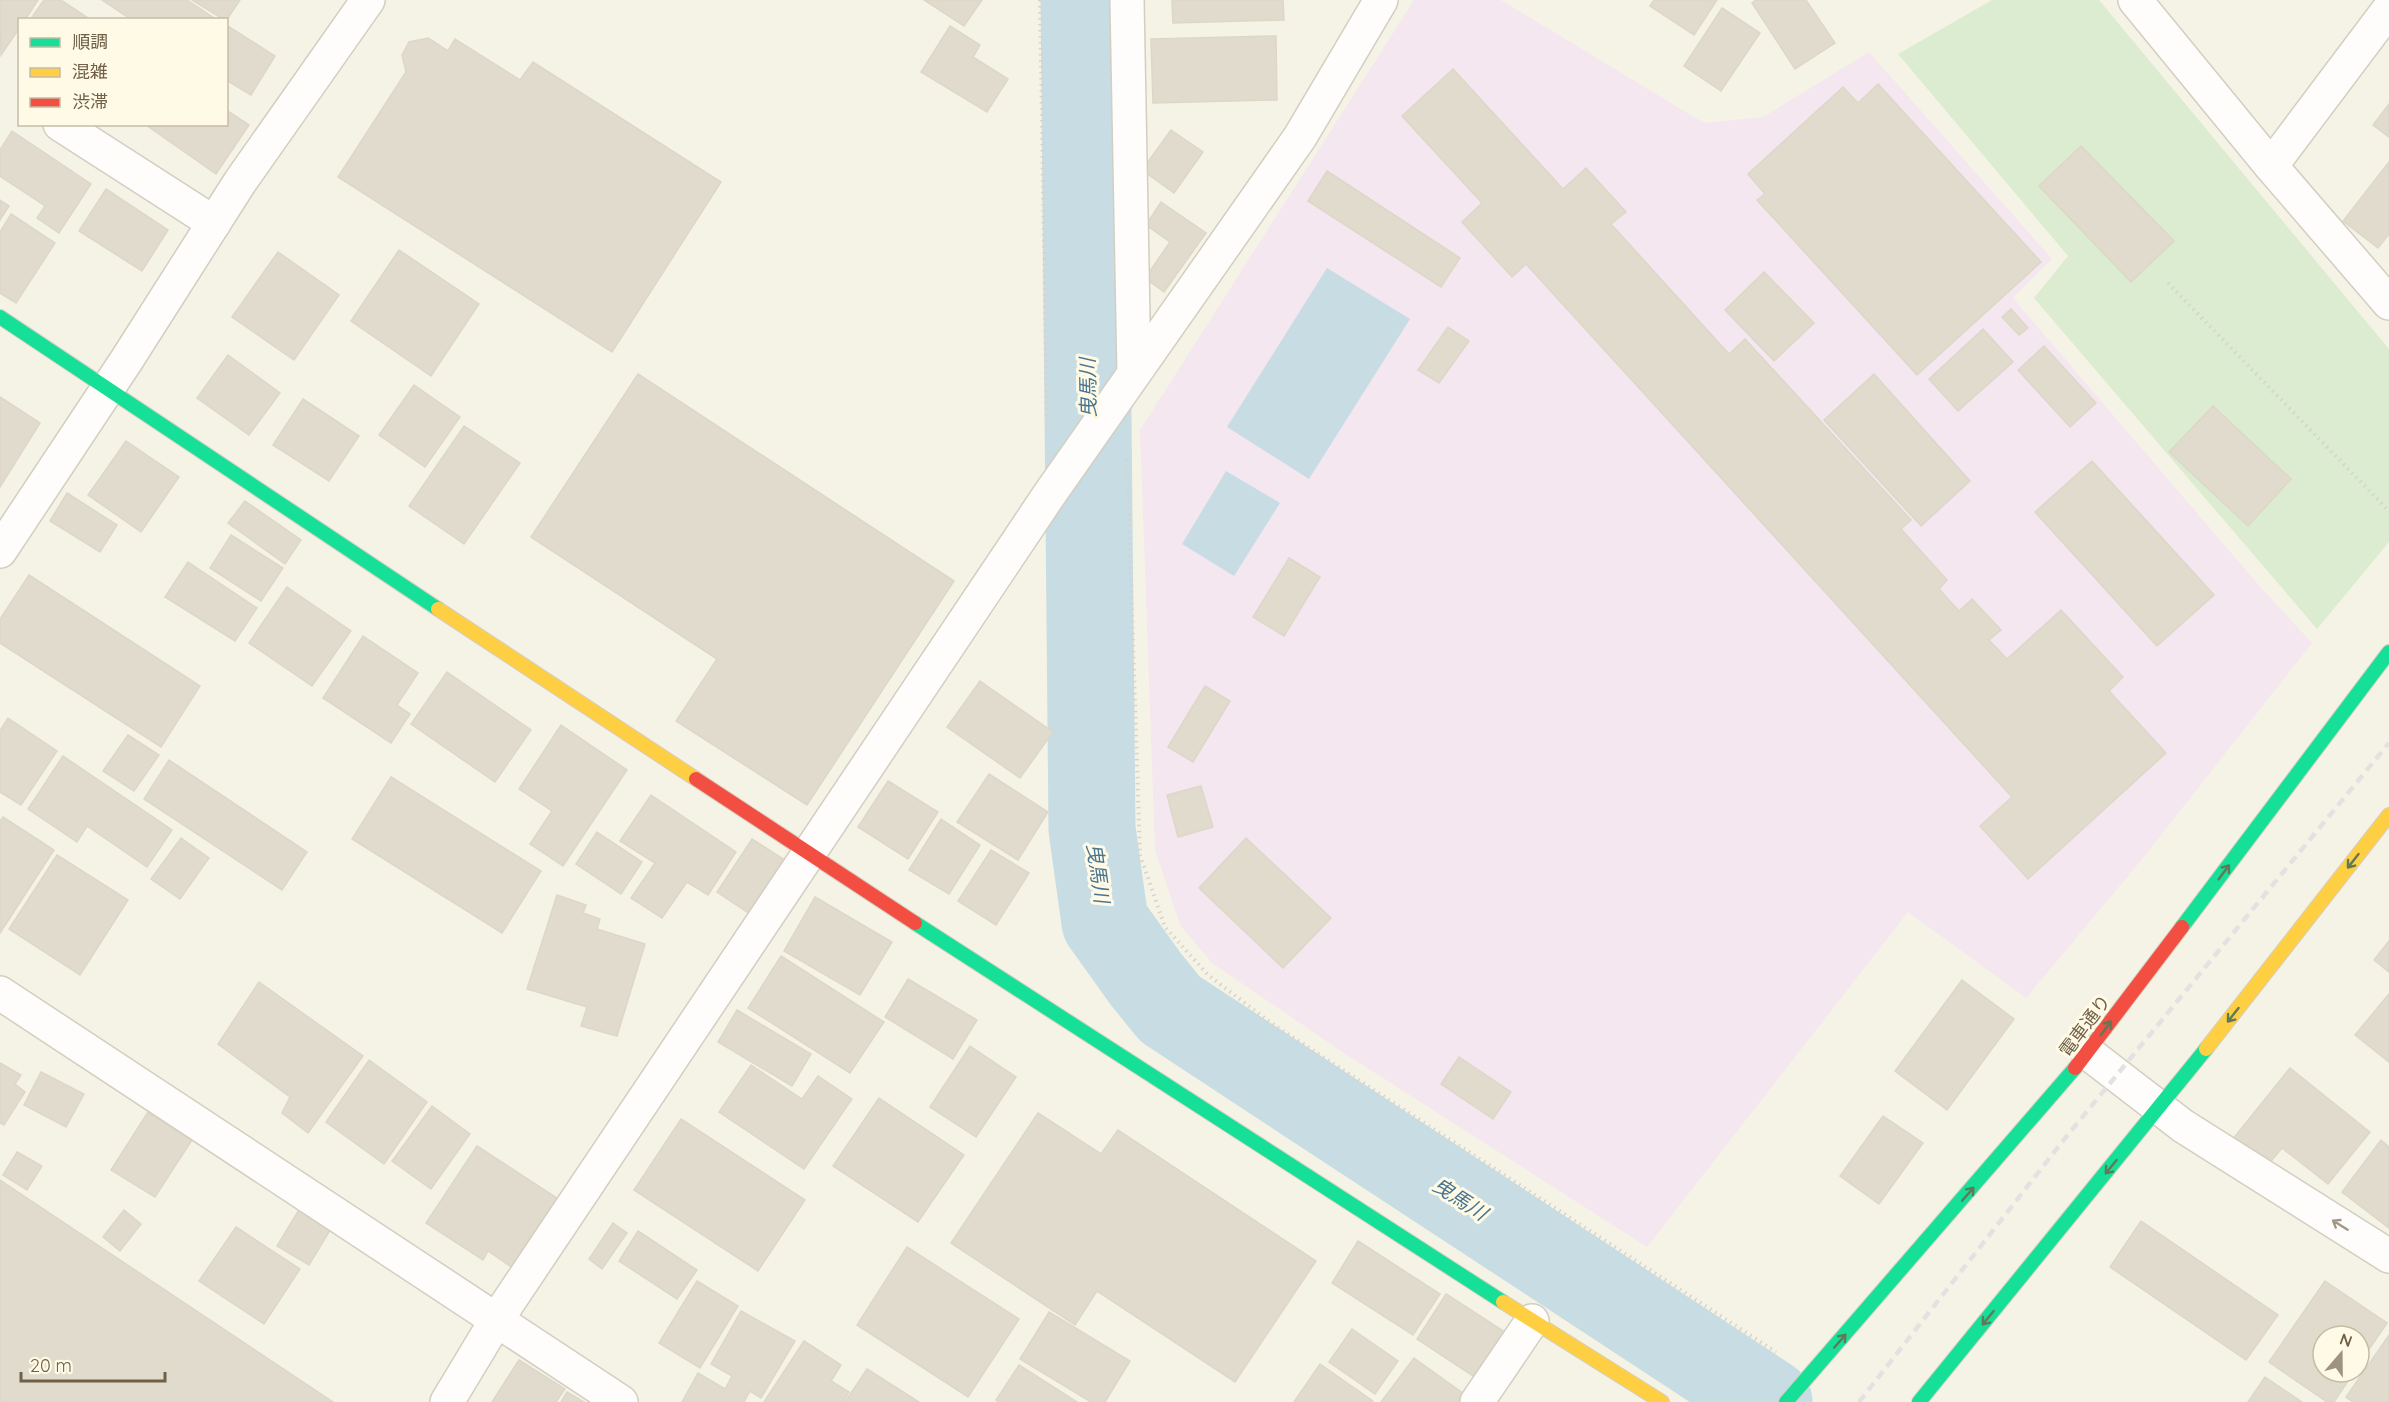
<svg xmlns="http://www.w3.org/2000/svg" width="2389" height="1402" viewBox="0 0 2389 1402" font-family="Quicksand,'Noto Sans JP',sans-serif">
<rect width="100%" height="100%" fill="#f5f3e5"/>
<polygon fill="#f4e7ef" points="1414,0 1501,0 1704,123 1763,117 1869,52 2052,259 2013,298 2256,582 2312,643 2143,858 2026,998 1908,912 1647,1247 1347,1055 1212,963 1180,925 1155,850 1140,430"/>
<polygon fill="#dbecd0" points="1992,0 2099,0 2389,349 2389,542 2317,629 2034,298 2068,256 1898,54"/>
<g fill="#c8dce4">
<polygon points="1327,268 1410,319 1309,479 1227,427"/>
<polygon points="1226,471 1280,503 1234,576 1182,544"/>
</g>
<g fill="none" stroke-linecap="round" stroke-linejoin="round">
<polyline stroke="#c8dce4" stroke-width="87" points="1084,0 1092,829 1105,922 1145,978 1170,1009 1769,1402"/>
</g>
<g fill="#e1dbcd" stroke="#ddd7c8" stroke-width="1.5">
<polygon points="0,0 38,0 25,20 20,20 20,27 1,55"/>
<polygon points="44,0 61,0 91,20 30,20"/>
<polygon points="102,0 187,0 217,20 132,20"/>
<polygon points="192,0 240,0 226,21"/>
<polygon points="924,0 982,0 964,26"/>
<polygon points="1172,0 1283,0 1284,20 1173,23"/>
<polygon points="1654,0 1717,0 1694,35 1650,6"/>
<polygon points="1756,0 1806,0 1835,43 1795,69 1752,3"/>
<polygon points="1722,8 1760,33 1721,91 1684,66"/>
<polygon points="226,25 275,56 251,95 226,80"/>
<polygon points="950,26 980,45 973,57 1008,79 987,112 921,72"/>
<polygon points="1276,36 1277,100 1153,103 1151,39"/>
<polygon points="428,38 448,51 455,39 520,80 533,62 721,182 612,352 338,177 406,72 402,55 409,42"/>
<polygon points="1453,69 1563,189 1586,168 1626,212 1611,224 1729,354 1745,339 1911,520 1901,529 1947,580 1939,589 1959,611 1972,599 2001,630 1989,640 2007,659 2061,610 2123,677 2109,691 2166,753 2028,879 1980,826 2012,797 1526,264 1512,277 1462,222 1482,203 1402,116"/>
<polygon points="1878,84 2041,262 1917,375 1757,200 1765,194 1748,174 1843,87 1858,103"/>
<polygon points="2389,104 2389,137 2373,125"/>
<polygon points="226,110 249,125 216,174 146,125 226,124"/>
<polygon points="1171,130 1203,152 1174,193 1142,170"/>
<polygon points="12,131 91,184 59,233 37,218 45,206 0,176 0,150"/>
<polygon points="2081,146 2174,241 2131,282 2039,186"/>
<polygon points="2389,162 2389,234 2378,248 2343,221"/>
<polygon points="1327,171 1460,258 1441,287 1308,201"/>
<polygon points="106,189 168,230 142,271 79,231"/>
<polygon points="0,200 9,206 0,220"/>
<polygon points="1161,202 1206,233 1164,292 1145,278 1170,242 1146,225"/>
<polygon points="11,214 55,243 16,303 0,293 0,232"/>
<polygon points="399,250 479,304 431,376 351,321"/>
<polygon points="278,252 339,295 294,360 232,317"/>
<polygon points="1764,272 1814,323 1774,361 1725,310"/>
<polygon points="2011,309 2028,328 2019,335 2002,317"/>
<polygon points="1448,327 1469,341 1439,383 1418,370"/>
<polygon points="1983,329 2013,362 1958,411 1929,379"/>
<polygon points="2044,346 2096,403 2070,427 2018,370"/>
<polygon points="228,355 280,393 249,435 197,398"/>
<polygon points="638,374 954,581 807,805 676,721 717,659 531,537"/>
<polygon points="1874,374 1970,481 1921,526 1824,420"/>
<polygon points="414,385 460,417 425,467 379,435"/>
<polygon points="0,397 40,423 0,487"/>
<polygon points="303,399 359,436 329,481 273,445"/>
<polygon points="2213,406 2291,479 2248,526 2169,452"/>
<polygon points="464,426 520,463 464,544 409,506"/>
<polygon points="126,441 179,477 141,532 88,495"/>
<polygon points="2092,461 2214,595 2157,646 2035,512"/>
<polygon points="67,493 117,525 100,552 50,521"/>
<polygon points="245,501 301,540 285,564 228,523"/>
<polygon points="231,535 283,568 261,601 210,568"/>
<polygon points="1289,558 1320,577 1284,636 1253,617"/>
<polygon points="188,562 257,608 235,641 165,597"/>
<polygon points="29,575 200,686 161,747 0,643 0,619"/>
<polygon points="287,587 351,631 312,686 249,643"/>
<polygon points="363,636 418,673 397,705 410,714 391,743 323,698"/>
<polygon points="447,672 531,730 495,782 411,724"/>
<polygon points="980,681 1053,732 1020,778 947,727"/>
<polygon points="1205,686 1230,701 1193,762 1168,747"/>
<polygon points="8,718 57,751 21,805 0,792 0,731"/>
<polygon points="561,725 627,770 563,866 530,844 552,811 519,789"/>
<polygon points="128,735 159,755 134,791 103,771"/>
<polygon points="63,756 172,830 147,867 87,826 77,842 28,809"/>
<polygon points="169,760 307,852 282,890 144,799"/>
<polygon points="989,774 1048,812 1018,860 957,822"/>
<polygon points="391,777 541,871 502,933 352,839"/>
<polygon points="888,781 938,812 908,859 858,827"/>
<polygon points="1201,786 1213,827 1178,837 1167,795"/>
<polygon points="651,795 736,852 708,895 687,882 662,918 631,898 655,863 620,841"/>
<polygon points="3,817 54,850 0,933 0,821"/>
<polygon points="941,819 980,845 949,894 909,870"/>
<polygon points="597,832 642,862 621,894 576,864"/>
<polygon points="181,838 209,858 180,899 151,879"/>
<polygon points="1246,838 1331,918 1283,968 1199,888"/>
<polygon points="752,839 791,864 756,918 717,892"/>
<polygon points="991,850 1029,873 996,925 958,901"/>
<polygon points="57,855 128,900 80,975 9,929"/>
<polygon points="557,895 586,905 583,913 600,919 597,929 645,944 617,1036 581,1026 587,1007 527,989"/>
<polygon points="815,897 892,942 860,995 784,951"/>
<polygon points="2389,941 2389,972 2374,960"/>
<polygon points="781,956 884,1022 850,1073 748,1008"/>
<polygon points="908,979 977,1020 953,1059 885,1017"/>
<polygon points="1962,980 2014,1019 1947,1110 1895,1071"/>
<polygon points="259,982 363,1056 308,1133 282,1113 290,1097 218,1044"/>
<polygon points="2389,994 2389,1062 2355,1035"/>
<polygon points="737,1010 811,1054 792,1086 718,1042"/>
<polygon points="970,1046 1016,1077 976,1137 930,1107"/>
<polygon points="1459,1057 1511,1092 1493,1119 1441,1084"/>
<polygon points="369,1060 427,1102 384,1164 326,1122"/>
<polygon points="0,1063 21,1075 15,1084 25,1092 4,1125 0,1123"/>
<polygon points="751,1065 802,1099 818,1076 852,1099 804,1169 719,1112"/>
<polygon points="2290,1068 2370,1132 2328,1184 2282,1148 2267,1166 2233,1139"/>
<polygon points="41,1072 84,1094 66,1127 24,1105"/>
<polygon points="879,1098 964,1155 918,1222 833,1166"/>
<polygon points="432,1106 470,1134 431,1189 392,1161"/>
<polygon points="148,1112 192,1140 155,1197 111,1170"/>
<polygon points="1038,1113 1101,1154 1118,1130 1316,1261 1235,1382 1097,1291 1075,1325 951,1243"/>
<polygon points="1883,1116 1923,1143 1879,1204 1840,1176"/>
<polygon points="681,1119 805,1200 758,1271 634,1190"/>
<polygon points="2381,1140 2389,1147 2389,1228 2342,1192"/>
<polygon points="477,1146 563,1202 517,1271 488,1251 483,1260 426,1223"/>
<polygon points="17,1152 42,1166 27,1190 3,1175"/>
<polygon points="0,1180 333,1402 0,1402"/>
<polygon points="303,1203 335,1222 309,1265 277,1246"/>
<polygon points="124,1210 141,1224 120,1251 103,1237"/>
<polygon points="2141,1221 2278,1315 2246,1360 2110,1267"/>
<polygon points="613,1223 627,1233 602,1269 589,1259"/>
<polygon points="236,1227 300,1269 264,1324 199,1281"/>
<polygon points="638,1231 697,1270 677,1299 619,1261"/>
<polygon points="1358,1241 1440,1294 1413,1335 1332,1283"/>
<polygon points="907,1247 1019,1319 968,1397 857,1325"/>
<polygon points="697,1281 738,1306 700,1368 659,1343"/>
<polygon points="2325,1281 2387,1323 2359,1364 2359,1336 2323,1336 2323,1372 2354,1372 2334,1402 2327,1402 2269,1362"/>
<polygon points="1446,1294 1508,1334 1479,1380 1417,1339"/>
<polygon points="741,1311 795,1341 761,1398 750,1391 744,1402 682,1402 698,1373 725,1389 732,1376 711,1364"/>
<polygon points="1049,1312 1130,1361 1105,1402 1091,1402 1020,1359"/>
<polygon points="1352,1329 1398,1361 1375,1394 1329,1362"/>
<polygon points="2389,1335 2389,1402 2353,1402 2346,1397"/>
<polygon points="804,1341 841,1365 831,1381 849,1392 843,1402 764,1402"/>
<polygon points="1414,1358 1464,1394 1458,1402 1381,1402"/>
<polygon points="519,1360 565,1389 556,1402 492,1402"/>
<polygon points="1320,1364 1373,1401 1372,1402 1294,1402"/>
<polygon points="1019,1365 1077,1402 999,1402 996,1400"/>
<polygon points="867,1369 919,1402 845,1402"/>
<polygon points="2265,1377 2302,1402 2248,1402"/>
<polygon points="567,1392 584,1402 561,1402"/>
</g>
<g fill="none" stroke-linecap="round" stroke-linejoin="round">
<defs>
<g id="street">
<polyline points="1127,0 1134,373"/>
<polyline points="2135,0 2271,166"/>
<polyline points="2389,9 2271,166 2389,303"/>
<polyline points="60,124 214,223"/>
<polyline points="0,551 126,361 240,182 368,0"/>
<polyline points="0,993 621,1402"/>
<polyline points="2088,1053 2183,1126 2389,1256"/>
<polyline points="447,1402 497,1319 1049,495 1300,137 1381,0"/>
<polyline points="1477,1402 1532,1321"/>
</g>
<g id="fast">
<polyline points="0,317 438,609"/>
<polyline points="915,923 1503,1302"/>
<polyline points="2182,927 2389,652"/>
<polyline points="1786,1402 2075,1068"/>
<polyline points="1919,1402 2206,1049"/>
</g>
<g id="slow">
<polyline points="438,609 696,779"/>
<polyline points="2206,1049 2389,815"/>
<polyline points="1503,1302 1662,1402"/>
</g>
<g id="jam">
<polyline points="696,779 915,923"/>
<polyline points="2075,1068 2182,927"/>
</g>
</defs>
<use href="#street" stroke="#d3cec1" stroke-width="36"/>
<use href="#fast" stroke="#d5cfc2" stroke-width="16"/>
<use href="#slow" stroke="#d5cfc2" stroke-width="16"/>
<use href="#jam" stroke="#d5cfc2" stroke-width="16"/>
<g stroke="#d8d3ca" stroke-width="4" stroke-dasharray="1.5 4.5" stroke-linecap="butt">
<polyline points="1040,0 1047,422"/>
<polyline points="2168,283 2389,511"/>
<polyline points="1127,459 1140,855 1165,927 1208,975 1271,1023 1776,1352"/>
</g>
<use href="#street" stroke="#fefdfb" stroke-width="33"/>
<use href="#fast" stroke="#16e098" stroke-width="14"/>
<use href="#slow" stroke="#ffcf43" stroke-width="14"/>
<use href="#jam" stroke="#f24e42" stroke-width="14"/>
<polyline stroke="#e4e1e2" stroke-width="4.5" stroke-dasharray="9 6" stroke-linecap="butt" points="1859,1402 2066,1137 2389,743"/>
</g>
<defs><path id="oneway-shaft" d="M-6 0H5M1.5-3L5.5 0L1.5 3" fill="none" stroke-width="1.6" stroke-linecap="round" stroke-linejoin="round" transform="scale(1.5)"/></defs>
<g stroke="#5e7a58">
<use href="#oneway-shaft" transform="translate(2353 861) rotate(128)"/>
<use href="#oneway-shaft" transform="translate(2224 872) rotate(-53)"/>
<use href="#oneway-shaft" transform="translate(2233 1015) rotate(128)"/>
<use href="#oneway-shaft" transform="translate(2106 1028) rotate(-53)"/>
<use href="#oneway-shaft" transform="translate(2111 1167) rotate(129)"/>
<use href="#oneway-shaft" transform="translate(1968 1194) rotate(-49)"/>
<use href="#oneway-shaft" transform="translate(1988 1318) rotate(129)"/>
<use href="#oneway-shaft" transform="translate(1840 1341) rotate(-49)"/>
</g>
<use stroke="#a29787" href="#oneway-shaft" transform="translate(2340 1225) rotate(-148)"/>
<g text-anchor="middle" stroke-width="6" stroke-linejoin="round" paint-order="stroke">
<g font-size="18" fill="#706048" stroke="#fffae5">
<text transform="translate(2085 1026) rotate(-53)" y="6">電車通り</text>
</g>
<g font-size="20" font-style="italic" fill="#497591" stroke="#fffae5">
<text transform="translate(1088 388) rotate(-91)" y="7">曳馬川</text>
<text transform="translate(1098 873) rotate(82)" y="7">曳馬川</text>
<text transform="translate(1460 1199) rotate(33)" y="7">曳馬川</text>
</g>
</g>
<rect x="18" y="18" width="210" height="108" fill="#fffae5" stroke="#c6bca6" stroke-width="1.5"/>
<rect x="30" y="38" width="30" height="9" fill="#16e098" stroke="#c6bca6" stroke-width="1.5"/>
<text x="72" y="48" font-size="18" fill="#706048">順調</text>
<rect x="30" y="68" width="30" height="9" fill="#ffcf43" stroke="#c6bca6" stroke-width="1.5"/>
<text x="72" y="78" font-size="18" fill="#706048">混雑</text>
<rect x="30" y="98" width="30" height="9" fill="#f24e42" stroke="#c6bca6" stroke-width="1.5"/>
<text x="72" y="108" font-size="18" fill="#706048">渋滞</text>
<g transform="translate(2341 1354) rotate(20)"><circle r="28" fill="#fffae5" stroke="#c6bca6" stroke-width="1.5"/>
<path d="M0-4.5L10 22L0 15L-10 22Z" fill="#9f937f"/>
<text y="-9" font-size="16" font-weight="bold" text-anchor="middle" fill="#706048">N</text>
</g>
<path d="M21 1372v9h144v-9" fill="none" stroke="#706048" stroke-width="3"/>
<text x="30" y="1372" font-size="18" fill="#706048" stroke="#fffae5" stroke-width="4.5" paint-order="stroke">20 m</text>
</svg>
